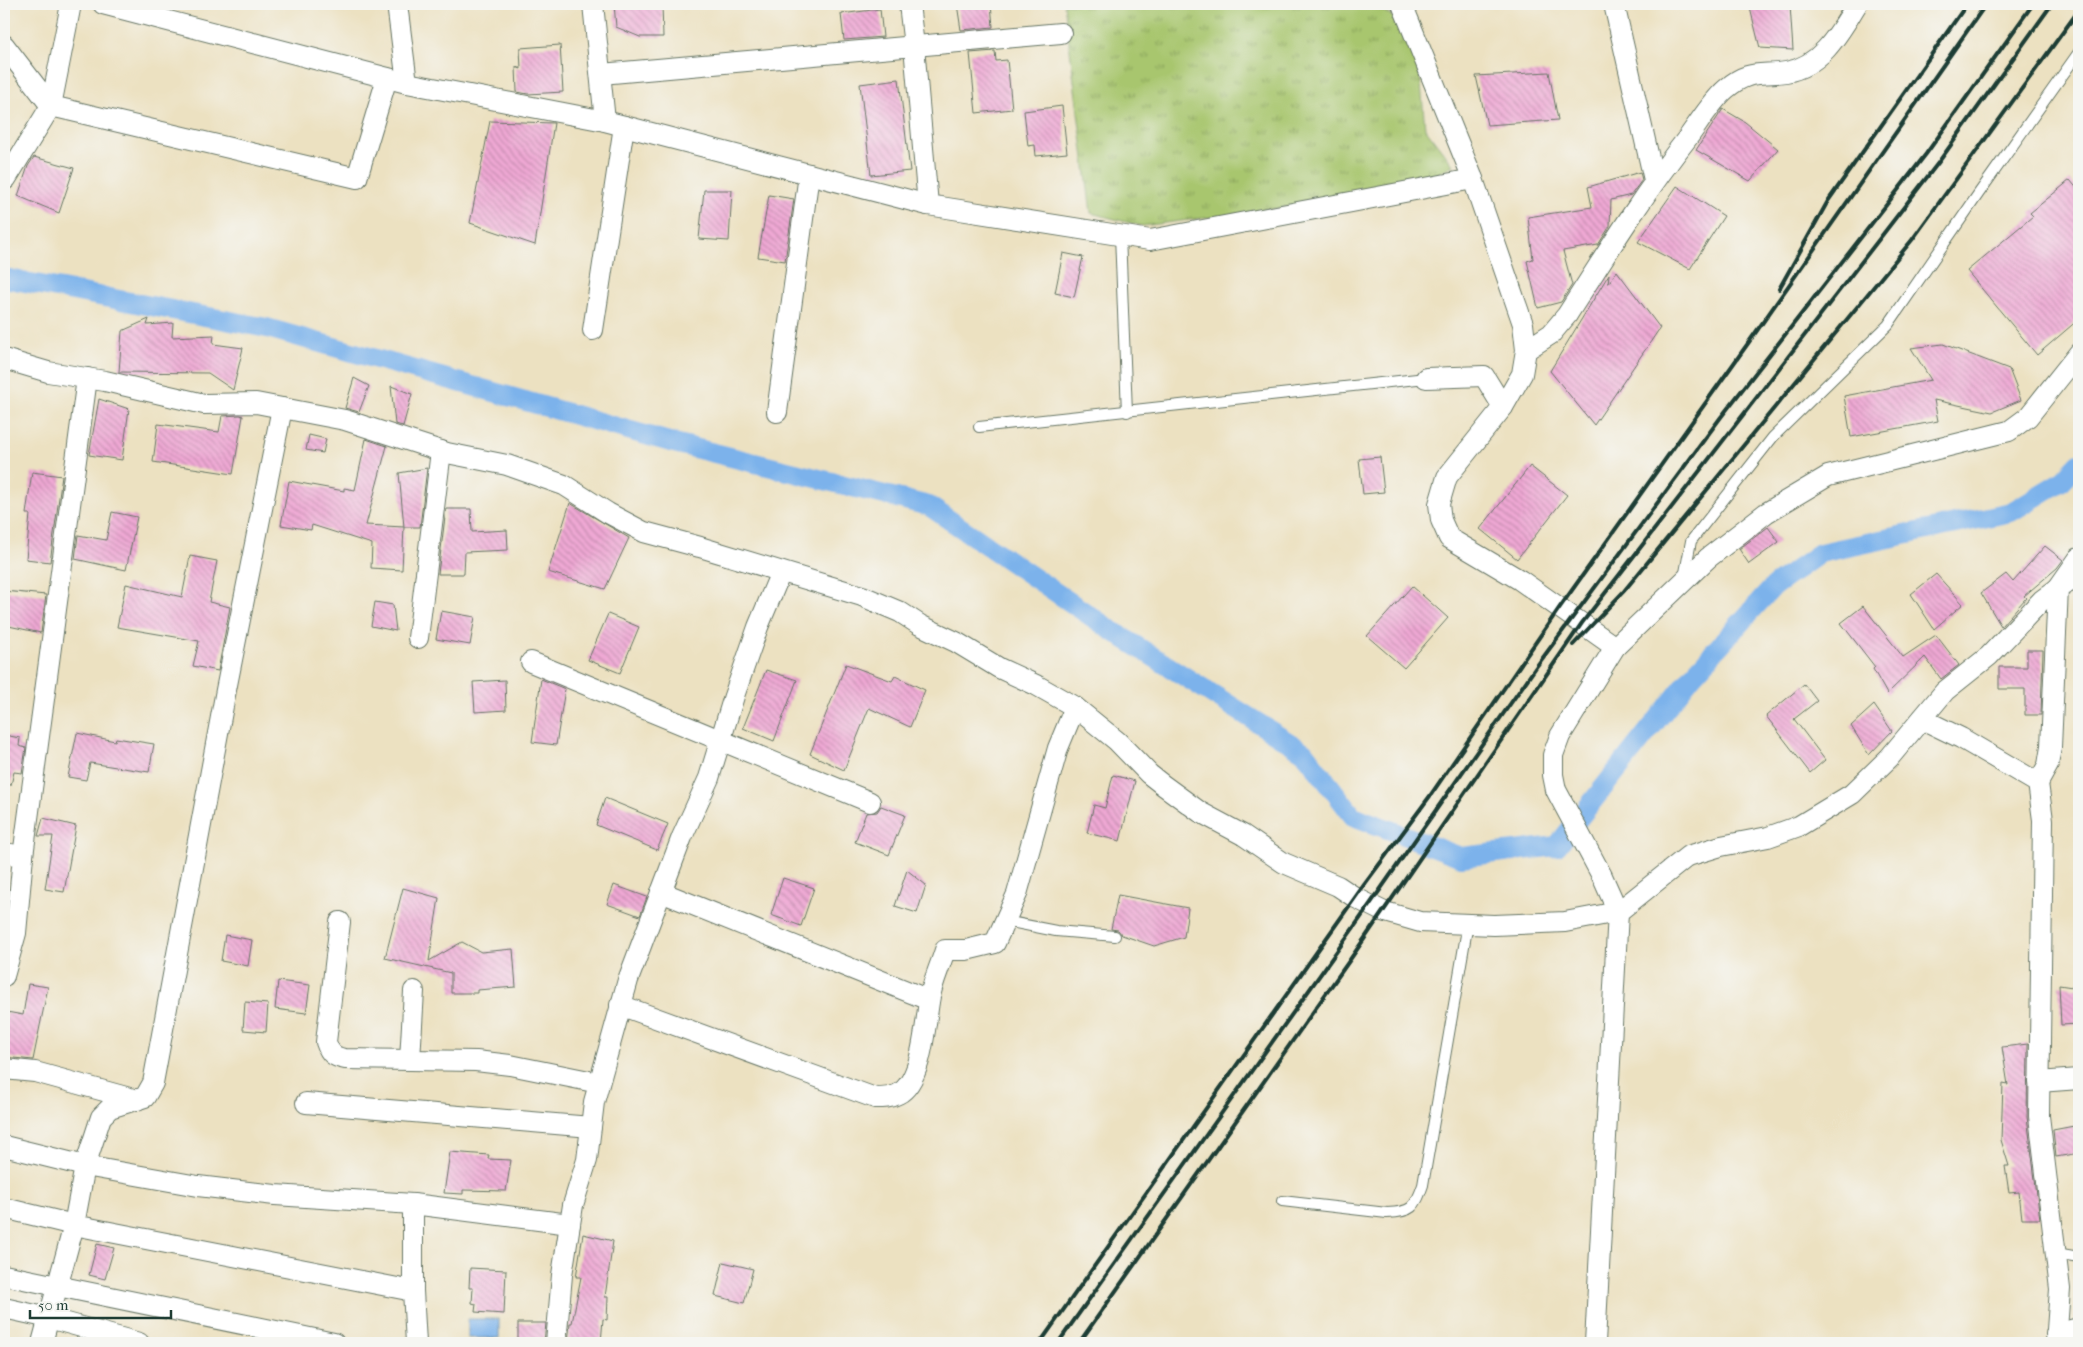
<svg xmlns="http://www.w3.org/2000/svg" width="2083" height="1347" viewBox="0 0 2083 1347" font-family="'IM FELL French Canon',serif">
<defs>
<pattern id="grass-tufts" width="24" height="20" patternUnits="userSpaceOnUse" patternTransform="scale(1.25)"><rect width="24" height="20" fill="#a8c66e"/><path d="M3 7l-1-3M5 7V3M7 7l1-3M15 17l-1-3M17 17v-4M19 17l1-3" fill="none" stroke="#88a25b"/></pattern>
<pattern id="building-back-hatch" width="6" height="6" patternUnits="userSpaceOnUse" patternTransform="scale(1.25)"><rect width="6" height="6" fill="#efa8d4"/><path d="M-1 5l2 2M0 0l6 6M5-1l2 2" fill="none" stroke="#c18aad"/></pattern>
</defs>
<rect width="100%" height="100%" fill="#f6f6f2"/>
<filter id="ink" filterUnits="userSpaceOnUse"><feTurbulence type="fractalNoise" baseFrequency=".02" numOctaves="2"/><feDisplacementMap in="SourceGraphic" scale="10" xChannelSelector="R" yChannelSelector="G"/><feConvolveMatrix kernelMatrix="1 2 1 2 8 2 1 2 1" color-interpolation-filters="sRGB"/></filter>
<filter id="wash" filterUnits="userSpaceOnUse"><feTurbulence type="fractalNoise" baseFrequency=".0096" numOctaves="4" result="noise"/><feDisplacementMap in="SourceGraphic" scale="20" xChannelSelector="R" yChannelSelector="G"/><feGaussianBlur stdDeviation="1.12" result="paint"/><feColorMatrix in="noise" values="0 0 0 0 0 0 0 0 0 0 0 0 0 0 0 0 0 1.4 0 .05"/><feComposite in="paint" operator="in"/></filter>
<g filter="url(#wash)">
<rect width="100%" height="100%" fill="#ece1c1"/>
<polygon fill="url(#grass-tufts)" stroke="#648251" points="1064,4 1370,4 1392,16 1419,62 1425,128 1453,165 1435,175 1348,198 1236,214 1142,226 1091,213"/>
<rect fill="#7cb2eb" stroke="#4e7890" x="468" y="1319" width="31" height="19"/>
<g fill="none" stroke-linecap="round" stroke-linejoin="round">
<polyline stroke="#7cb2eb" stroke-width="20" points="4,278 267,328 670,442 929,506 1111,630 1304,752 1353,816 1461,857 1557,846 1692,676 1774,586 1820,553 2011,512 2062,481 2079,463"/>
</g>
<g id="blocks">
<g fill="url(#building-back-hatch)">
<polygon points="614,4 662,4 663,37 640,37 616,27"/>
<polygon points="957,4 991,4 993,27 961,30"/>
<polygon points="1790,5 1793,50 1760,48 1750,8"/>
<polygon points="880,9 883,37 844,40 841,14"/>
<polygon points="560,45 563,92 528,94 517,92 516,67 521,69 520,48"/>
<polygon points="995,51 996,61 1007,60 1012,109 976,113 970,53"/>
<polygon points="1549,72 1558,120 1487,125 1476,76"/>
<polygon points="899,79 910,171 871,175 860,84"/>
<polygon points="1062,106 1067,153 1036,156 1035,145 1028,146 1024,111"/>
<polygon points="1723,109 1745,122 1778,149 1750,181 1696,150"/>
<polygon points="490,121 554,123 535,245 470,223"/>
<polygon points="34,157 74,168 59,213 18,196 28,166"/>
<polygon points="1640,172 1642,180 1631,195 1611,200 1610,226 1598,245 1563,251 1572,285 1561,302 1538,308 1527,261 1533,259 1528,217 1592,207 1588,187"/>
<polygon points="2070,180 2079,191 2079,319 2037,355 1967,271 2033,216 2030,213"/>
<polygon points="1677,186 1724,216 1690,269 1638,242"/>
<polygon points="704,190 732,190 729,241 699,239"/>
<polygon points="769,195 794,199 785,261 758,257"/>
<polygon points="1063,253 1083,257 1074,297 1055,293"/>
<polygon points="1617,271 1660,328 1594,425 1550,371 1609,274 1608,284"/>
<polygon points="149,319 147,325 173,323 172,337 214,335 213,344 243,348 233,390 208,373 119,372 122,331"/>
<polygon points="1943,344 2009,369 2021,400 1992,412 1934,400 1938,421 1851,437 1844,396 1931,380 1911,348"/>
<polygon points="354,378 369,386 359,412 345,408"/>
<polygon points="391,386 412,394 403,426 395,424"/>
<polygon points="99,399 129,409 122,460 89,455"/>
<polygon points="240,415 243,416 233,474 153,462 158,424 219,432 222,416"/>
<polygon points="309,435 326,439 323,453 306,450"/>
<polygon points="366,439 387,446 366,525 404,527 402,570 371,568 372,544 312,525 311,530 281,525 289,481 344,491 344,488 355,490"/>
<polygon points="1380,457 1384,492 1363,494 1359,459"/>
<polygon points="1530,466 1567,495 1517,559 1480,529"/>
<polygon points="427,468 420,527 404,527 399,473"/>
<polygon points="32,472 62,476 50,562 26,559 30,514 26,514"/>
<polygon points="570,503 629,538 605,589 548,572"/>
<polygon points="446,509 471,509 472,532 507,530 508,550 465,552 464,574 438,574"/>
<polygon points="112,512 137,517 126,570 75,559 78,535 106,540"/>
<polygon points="1768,527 1779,542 1749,564 1739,549"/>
<polygon points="2045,546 2063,560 2057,568 2024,596 2026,598 2001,626 1981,593 2006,574 2013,582"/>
<polygon points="190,556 217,561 209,602 230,607 218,671 193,666 199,641 117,627 126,584 182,597"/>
<polygon points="1936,574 1963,604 1934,629 1911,594"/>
<polygon points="1412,586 1448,618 1404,668 1367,636"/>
<polygon points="4,591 46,595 41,633 4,625"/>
<polygon points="375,602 393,605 396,631 371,626"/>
<polygon points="1863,606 1903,657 1936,635 1959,665 1941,679 1925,657 1887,694 1873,669 1875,667 1841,623"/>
<polygon points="441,611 475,617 470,645 436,639"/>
<polygon points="608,614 639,627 620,673 588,660"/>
<polygon points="2027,650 2043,650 2041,715 2025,715 2025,689 1999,689 1999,667 2027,667"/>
<polygon points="846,664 892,681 895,676 925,690 910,727 869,708 844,770 810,754"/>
<polygon points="766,670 797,680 774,741 743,728"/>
<polygon points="541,679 565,689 556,745 532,742"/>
<polygon points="505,680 506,710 475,712 473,682"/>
<polygon points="1804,684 1817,701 1794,719 1825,760 1810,773 1766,716"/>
<polygon points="1874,705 1892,731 1869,755 1851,726"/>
<polygon points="77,733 115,741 116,738 154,744 149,772 90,763 86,780 68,777"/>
<polygon points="4,735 20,738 19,746 26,748 22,773 14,772 11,785 4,785"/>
<polygon points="1113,775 1135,781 1120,841 1087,833 1094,805 1105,808"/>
<polygon points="605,798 668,824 657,850 596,825"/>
<polygon points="881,806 905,815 889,855 855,842 866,813 877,812"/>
<polygon points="43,818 76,826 64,892 45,889 53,836 38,836"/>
<polygon points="907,870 926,885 917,913 895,906"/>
<polygon points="783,878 814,888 801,926 771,915"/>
<polygon points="614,885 647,897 640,916 607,904"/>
<polygon points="403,888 439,898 429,961 462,942 481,952 513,949 516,987 477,990 477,993 451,993 451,973 385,958"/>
<polygon points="1118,895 1188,908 1184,937 1154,946 1122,935 1118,930 1111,929"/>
<polygon points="225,935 252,940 248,966 221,961"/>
<polygon points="278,981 310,985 306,1013 275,1009"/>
<polygon points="28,984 48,987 33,1060 4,1057 4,1027 7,1012 23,1015"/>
<polygon points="2059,985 2079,988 2079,1024 2061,1025"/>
<polygon points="245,1002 268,1004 266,1032 243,1030"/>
<polygon points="2028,1044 2027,1117 2040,1219 2022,1219 2019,1192 2009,1193 2005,1166 2009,1166 2001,1140 2003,1084 2008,1085 2002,1047"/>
<polygon points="2074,1126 2079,1153 2056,1157 2053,1130"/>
<polygon points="450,1152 489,1155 488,1159 511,1160 506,1191 463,1190 463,1194 444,1193"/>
<polygon points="583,1234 613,1241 605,1297 608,1297 607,1320 603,1319 601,1343 568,1343 570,1323 572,1323 581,1277 576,1277"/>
<polygon points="97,1244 114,1248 105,1279 89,1275"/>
<polygon points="723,1262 753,1269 744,1303 715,1296"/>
<polygon points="470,1268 506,1270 504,1314 475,1312 476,1304 472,1303 473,1288 469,1288"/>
<polygon points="518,1323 546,1323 544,1343 518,1343"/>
</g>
</g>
</g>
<g filter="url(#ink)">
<use href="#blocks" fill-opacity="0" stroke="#677665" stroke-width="1"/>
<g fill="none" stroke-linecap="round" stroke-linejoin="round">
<defs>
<g id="lane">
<polyline points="1120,235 1127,412"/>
<polyline points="979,427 1426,378"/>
<polyline points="1684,578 1691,541 1773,437 1888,325 1979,193 2079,52"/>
<polyline points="1005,921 1056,931 1115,936"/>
<path d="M1282,1201L1387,1213C1412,1212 1415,1208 1423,1185L1468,923"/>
<polyline points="2056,1253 2079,1257"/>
</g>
<g id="street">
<polyline points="103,4 407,83 605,121 928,205 1150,240 1473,179"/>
<polyline points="397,4 407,83"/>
<polyline points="593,4 605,121"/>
<polyline points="909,4 914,46 928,205"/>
<polyline points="1402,4 1473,179 1523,324 1526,350 1522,374 1503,407 1447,477 1439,504 1441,520 1449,538 1520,580 1615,647"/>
<polyline points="1614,4 1654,180"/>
<polyline points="4,45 51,106 71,4"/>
<polyline points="601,74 1061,33"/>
<polyline points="6,179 51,106 357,178 387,78"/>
<polyline points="593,330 624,126"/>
<path d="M1526,350L1551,334L1567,315C1606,254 1644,193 1689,136C1700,121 1712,101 1726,89C1749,69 1760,76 1786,72C1822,66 1840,32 1857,4"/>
<polyline points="4,359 48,372 105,381 204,404 256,403 345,420 447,453 507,465 564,485 608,513 644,532 700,547 862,596 900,612 920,625 956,642 999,668 1036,685 1075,707 1117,741 1149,774 1163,785 1200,812 1243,835 1284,863 1338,886 1356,898 1382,911 1420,922 1494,925 1565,922 1618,912 1688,856 1721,846 1768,837 1799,826 1852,794 1889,758 1945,691 1989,656 2042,600 2058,588 2079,577"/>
<polyline points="1426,378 1484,376 1503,407"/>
<polyline points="777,412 809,174"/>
<polyline points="418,638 441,451"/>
<polyline points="531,662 870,802"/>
<polyline points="1922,719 1961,738 2038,783 2043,820 2039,1116 2060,1289 2056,1343"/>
<polyline points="2038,783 2048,765 2051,747 2058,588 2079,558"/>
<polyline points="4,853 23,856"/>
<polyline points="661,892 929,1000"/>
<path d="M340,922L326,1042C330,1054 334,1057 345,1059L476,1061L510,1065L599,1083"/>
<polyline points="4,976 16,933 23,856 87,378"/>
<path d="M620,1005L875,1098C883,1098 891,1098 898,1094C922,1082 925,1026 929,1002C931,985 940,967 945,950H966L995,943L1017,894L1058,748L1075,707"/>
<polyline points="410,1060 414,991"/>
<polyline points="4,1069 35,1072 137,1100"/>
<polyline points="2039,1082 2079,1079"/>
<polyline points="306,1103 591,1127"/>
<polyline points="4,1146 85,1166 198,1186 275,1195 413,1204 570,1224"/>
<polyline points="413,1204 413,1291 416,1343"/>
<polyline points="4,1208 74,1225 413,1291"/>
<polyline points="4,1275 334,1343"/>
<polyline points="4,1308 49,1318 139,1343"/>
<polyline points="2056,1334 2079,1328"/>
<polyline points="42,1343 74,1225 85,1166 101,1117 110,1108 145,1097 153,1083 226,690 282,408"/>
<polyline points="556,1343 562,1275 573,1205 587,1160 594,1102 628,980 682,837 709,778 734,696 758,627 781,572"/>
<polyline points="1595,1343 1618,912 1602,876 1556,790 1553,775 1553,755 1560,736 1615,647 1708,558 1766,513 1828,476 2009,431 2028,417 2079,353"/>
</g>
</defs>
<use href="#lane" stroke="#677665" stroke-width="12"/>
<use href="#street" stroke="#677665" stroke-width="22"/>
<use href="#lane" stroke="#fff" stroke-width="10"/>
<use href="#street" stroke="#fff" stroke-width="20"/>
<g stroke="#1f3d34" stroke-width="4">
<polyline points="1779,289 1828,201 1967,4"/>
<polyline points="1573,645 1624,591 1912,240 2079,10"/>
<polyline points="1040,1343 1364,885 1430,796 1560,607 1749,342 1986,4"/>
<polyline points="1058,1343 1359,920 1536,667 1721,417 1926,154 2033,4"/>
<polyline points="1079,1343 1349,961 1582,623 1938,163 2052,4"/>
</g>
</g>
</g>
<rect width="2083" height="1347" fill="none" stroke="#f6f6f2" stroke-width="20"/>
<path d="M30 1310v8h141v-8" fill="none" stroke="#1f3d34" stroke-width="2.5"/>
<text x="38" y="1310" font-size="15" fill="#1f3d34" stroke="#f6f6f2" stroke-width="4" paint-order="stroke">50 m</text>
</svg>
